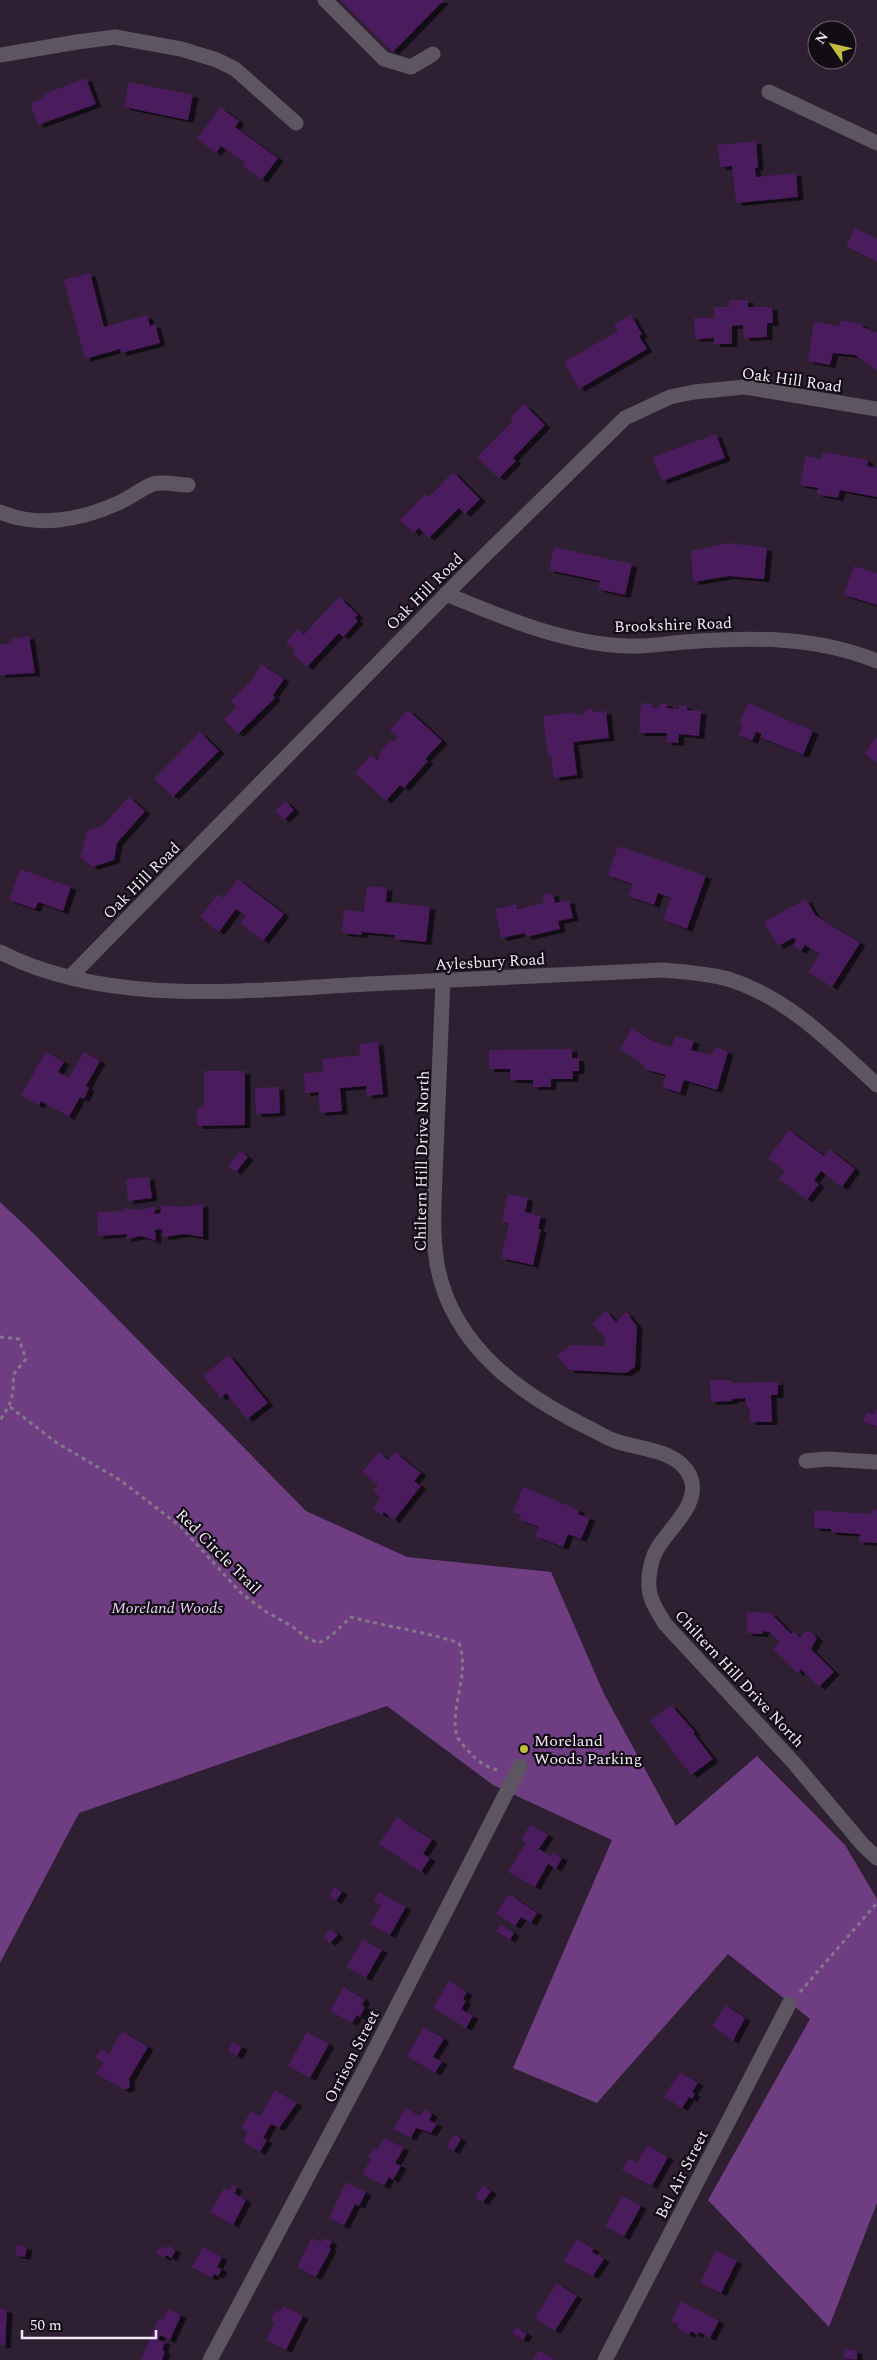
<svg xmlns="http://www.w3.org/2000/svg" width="877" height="2360" viewBox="0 0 877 2360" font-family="Spectral,serif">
<defs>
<filter id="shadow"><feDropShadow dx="5.5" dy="3" stdDeviation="0" flood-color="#0009"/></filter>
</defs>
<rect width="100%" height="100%" fill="#2e1f33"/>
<polygon fill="#6f3e82" points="0,1202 34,1234 306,1511 407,1557 551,1572 604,1694 676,1826 757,1756 845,1845 877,1899 877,2203 829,2327 708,2200 810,2019 728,1954 597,2103 513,2068 612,1840 493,1785 387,1706 79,1813 0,1963"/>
<g fill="#4c1b5d" filter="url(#shadow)">
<polygon points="340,0 444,0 393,52"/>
<polygon points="817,35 817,60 806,52"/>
<polygon points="86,78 96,104 38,125 30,103 45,98 44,94"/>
<polygon points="129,82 193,95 188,120 124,107"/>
<polygon points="220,107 239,121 235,127 278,158 262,180 243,166 245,163 221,146 216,153 197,139"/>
<polygon points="756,141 758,167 755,168 756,177 796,173 798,197 736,203 732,166 720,167 718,145"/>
<polygon points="855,228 877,239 877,262 846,246"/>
<polygon points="90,273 104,327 147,315 150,326 155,324 160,343 121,353 120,349 85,359 64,280"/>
<polygon points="729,300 748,300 748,307 772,307 773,323 767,323 767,337 744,338 743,325 732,326 732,344 714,344 714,338 695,339 694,318 714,318 714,307 729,307"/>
<polygon points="631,315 642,334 639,336 647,349 579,389 564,362 618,331 614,325"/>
<polygon points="841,320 863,324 863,327 877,333 877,370 855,355 833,353 830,365 808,361 814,322 840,326"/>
<polygon points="524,404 545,425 513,458 516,461 499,478 477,457 513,421 510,419"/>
<polygon points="716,434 725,458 662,481 653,457"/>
<polygon points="823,452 868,460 867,466 877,468 877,497 840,490 838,498 817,494 818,488 800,485 806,456 821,459"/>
<polygon points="453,472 480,499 465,514 459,508 429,538 419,528 414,533 400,520 425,494 429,497"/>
<polygon points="728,543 767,548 764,579 729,576 693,582 691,551"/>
<polygon points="554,547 632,564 625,595 598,589 600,581 549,570"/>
<polygon points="854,566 877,573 877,605 844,595"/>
<polygon points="339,597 358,615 355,618 358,621 343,637 339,633 307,667 293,654 296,651 286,642 298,629 304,634"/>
<polygon points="29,636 35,673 0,675 0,645 12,643 11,639"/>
<polygon points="261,664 284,679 273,695 275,698 238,734 224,719 237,707 231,701 252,680"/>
<polygon points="641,703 652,704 652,707 659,708 660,703 667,704 667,708 679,709 679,705 687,706 687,710 701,711 699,736 679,734 678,743 666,742 667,733 639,733"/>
<polygon points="748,703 813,731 803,755 760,737 762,734 756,732 752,741 738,735 743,725 739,724"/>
<polygon points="592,709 592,712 606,711 609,738 573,742 577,775 554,778 551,755 548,756 543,716 577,712 577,715 585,714 585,710"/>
<polygon points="408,710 442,741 425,759 428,761 404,788 400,785 386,801 355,773 371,755 377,760 381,755 379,753 391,740 393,742 398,737 390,730"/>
<polygon points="200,732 219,751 173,797 154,779"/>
<polygon points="875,738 877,739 877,762 865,754"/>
<polygon points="129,797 145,811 117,843 114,860 93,867 80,857 87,831 102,826"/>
<polygon points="285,801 294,810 284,820 275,811"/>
<polygon points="618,846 706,876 687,929 663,920 671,898 658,893 654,905 628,896 632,884 608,875"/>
<polygon points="20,869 71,887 63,911 38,902 35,909 9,900"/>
<polygon points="238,879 284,914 263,941 240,923 246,916 236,909 219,932 200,917 218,894 224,898"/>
<polygon points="367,886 387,888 386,902 430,907 426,942 395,939 395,935 362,932 362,935 342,933 344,910 364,912"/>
<polygon points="553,893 555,903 569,900 573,918 558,921 560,929 526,937 525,933 501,938 495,909 516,904 517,909 544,903 542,895"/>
<polygon points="806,899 815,915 860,943 832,987 808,972 820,954 805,945 801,951 793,946 796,940 793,938 778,946 764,922"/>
<polygon points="632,1028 654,1042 672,1047 675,1036 694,1041 691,1050 712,1055 715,1047 728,1052 717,1090 684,1080 680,1093 662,1087 666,1075 644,1069 644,1065 620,1049"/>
<polygon points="378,1042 383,1094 367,1096 366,1086 340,1088 342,1111 320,1113 318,1092 305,1093 304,1073 323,1072 322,1059 360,1055 359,1044"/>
<polygon points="572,1049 572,1058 579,1058 579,1071 573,1071 573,1079 551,1079 551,1087 533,1087 533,1080 510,1080 510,1069 489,1069 489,1050"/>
<polygon points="46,1052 64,1062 58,1072 69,1078 84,1052 100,1061 86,1086 89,1088 84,1099 80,1097 69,1117 41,1101 39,1106 21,1095"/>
<polygon points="204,1071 245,1071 245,1125 197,1126 197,1108 204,1107"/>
<polygon points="279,1087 280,1113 256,1114 255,1088"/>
<polygon points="789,1130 824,1156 829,1149 855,1169 842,1187 821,1171 814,1180 819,1184 807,1200 779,1179 785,1171 768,1158"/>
<polygon points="240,1151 248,1157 236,1172 228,1166"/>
<polygon points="149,1177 152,1198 128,1201 126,1179"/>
<polygon points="508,1194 528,1198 525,1212 541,1216 538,1229 541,1229 533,1265 501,1258 509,1223 502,1221"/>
<polygon points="203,1204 203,1237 184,1234 163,1237 162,1229 155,1230 156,1241 141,1236 125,1239 128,1234 98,1236 97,1212 125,1211 124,1208 142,1210 155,1206 154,1214 161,1213 161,1205 182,1207"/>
<polygon points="606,1311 616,1322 626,1312 637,1326 635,1367 626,1373 569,1370 557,1356 571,1345 605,1346 605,1337 592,1324"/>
<polygon points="229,1355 268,1403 247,1419 226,1393 221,1398 203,1376"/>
<polygon points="710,1380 731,1380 731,1383 778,1382 778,1395 771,1395 772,1422 750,1422 750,1409 746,1405 745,1398 732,1399 732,1401 711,1402"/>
<polygon points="877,1408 877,1427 863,1421 867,1412 874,1415"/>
<polygon points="379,1452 388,1460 395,1452 421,1473 414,1481 421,1486 394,1520 384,1512 382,1515 373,1508 381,1498 373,1491 378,1485 362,1472"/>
<polygon points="523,1487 579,1510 578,1514 590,1518 581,1539 568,1534 563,1547 535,1536 539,1527 519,1519 521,1515 513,1512"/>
<polygon points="871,1509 877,1510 877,1543 859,1542 860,1534 831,1532 831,1529 814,1528 814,1510 871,1514"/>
<polygon points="747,1612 771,1613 791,1634 794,1631 800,1637 805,1632 811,1632 817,1638 811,1649 834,1672 819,1687 801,1669 798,1673 773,1649 780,1642 769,1632 763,1631 763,1634 747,1633"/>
<polygon points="671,1705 695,1732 693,1733 713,1759 691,1775 650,1721"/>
<polygon points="397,1817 432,1840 423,1854 430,1858 421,1872 379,1844"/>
<polygon points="530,1825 548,1835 539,1849 551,1856 553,1852 562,1858 556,1869 548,1864 535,1887 508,1872 526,1842 521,1840"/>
<polygon points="334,1887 342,1892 336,1901 329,1897"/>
<polygon points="379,1892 406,1907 390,1935 370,1924 381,1905 374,1901"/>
<polygon points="509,1894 537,1913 531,1923 521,1917 515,1926 496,1914"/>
<polygon points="501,1924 514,1933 510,1940 496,1931"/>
<polygon points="331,1929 338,1935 330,1943 323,1937"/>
<polygon points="363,1939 382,1950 366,1978 346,1967"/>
<polygon points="449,1981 467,1992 463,1999 466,2001 461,2009 473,2016 466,2028 433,2008"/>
<polygon points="344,1987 365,2000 362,2005 365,2007 360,2017 357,2015 352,2023 330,2011"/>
<polygon points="726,2005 745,2018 733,2041 712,2026"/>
<polygon points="424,2027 444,2039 433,2057 442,2062 435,2073 407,2056"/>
<polygon points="122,2031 148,2047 129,2079 130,2087 125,2090 96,2074 104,2063 96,2058 101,2049 109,2054"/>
<polygon points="307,2032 329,2044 310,2078 288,2066"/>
<polygon points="233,2042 242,2047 237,2056 228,2051"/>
<polygon points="680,2072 698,2083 692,2092 695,2094 692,2099 689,2097 682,2108 664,2097"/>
<polygon points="275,2090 297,2103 279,2128 271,2124 263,2138 267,2140 260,2152 243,2141 248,2132 241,2128 251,2111 260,2116"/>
<polygon points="405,2108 420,2116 424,2109 432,2114 429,2120 437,2124 431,2133 416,2128 411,2138 393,2129"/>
<polygon points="454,2134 461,2139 454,2151 447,2147"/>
<polygon points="384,2138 404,2148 395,2163 401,2166 393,2180 389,2177 384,2186 362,2174 371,2159 368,2157 373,2148 377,2151"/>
<polygon points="647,2145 668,2157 652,2186 622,2170 629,2158 637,2163"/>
<polygon points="346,2182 366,2192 359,2206 355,2204 344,2226 329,2218"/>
<polygon points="232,2185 237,2187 234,2193 246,2200 233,2225 210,2212 224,2188 229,2191"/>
<polygon points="483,2185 491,2191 483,2202 475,2198"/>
<polygon points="622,2196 641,2206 624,2237 605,2226"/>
<polygon points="312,2238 321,2242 324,2238 332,2242 329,2247 331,2249 316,2277 297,2267"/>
<polygon points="577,2239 594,2249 592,2252 604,2259 593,2276 563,2261"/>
<polygon points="17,2245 27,2247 25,2257 15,2255"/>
<polygon points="160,2246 166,2249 168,2246 176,2250 171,2258 166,2255 165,2258 156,2253"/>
<polygon points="203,2247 222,2257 217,2267 222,2269 218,2276 214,2274 212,2278 192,2267"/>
<polygon points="716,2250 737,2261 721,2293 700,2283"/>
<polygon points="557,2283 577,2296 555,2331 535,2318"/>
<polygon points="681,2301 719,2321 710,2338 699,2332 698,2335 691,2331 689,2335 677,2328 679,2325 671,2321"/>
<polygon points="283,2306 303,2316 286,2350 266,2340 275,2322 271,2320 276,2310 280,2312"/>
<polygon points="0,2309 7,2310 5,2345 0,2345"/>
<polygon points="168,2309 181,2315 170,2340 160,2335 158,2340 165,2342 162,2350 165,2351 162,2360 141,2360 159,2318 163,2320"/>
<polygon points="516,2327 527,2334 523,2340 512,2333"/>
<polygon points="845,2349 857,2351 857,2360 844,2358"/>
<polygon points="539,2350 556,2360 533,2360"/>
</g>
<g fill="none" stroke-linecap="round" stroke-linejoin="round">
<g stroke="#847789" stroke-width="3" stroke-dasharray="4 4" stroke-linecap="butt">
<path d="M0,1337L19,1339L26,1359L13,1375C15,1393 11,1405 0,1420"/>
<path d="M10,1407L57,1443L120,1480L180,1526L241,1593L265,1611L293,1627L308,1639L319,1643L332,1635L351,1617C387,1627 424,1631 459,1643C471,1677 447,1712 458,1738C461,1744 469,1751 473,1756C479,1762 491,1770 500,1770"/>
<polyline points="800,1992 877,1903"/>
</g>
<g stroke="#5d5660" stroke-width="15">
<polyline points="325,0 384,59 411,67 433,54"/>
<polyline points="0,55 77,42 115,37 181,49 217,60 235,69 296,123"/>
<polyline points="769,92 877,143"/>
<path d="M0,512C37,528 80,520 116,504C129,499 140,489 153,484C162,481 178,485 188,485"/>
<path d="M446,594C504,618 565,644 628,646C648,647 667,643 685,642C750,637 815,636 877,661"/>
<path d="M0,952C109,1008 250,990 368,984C467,979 565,974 663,970C685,972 707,973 728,979C789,998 831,1043 877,1085"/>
<polyline points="70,977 467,573 625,418 670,397 694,392 745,387 877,409"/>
<path d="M443,980C441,1038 438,1095 436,1152C435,1189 431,1227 437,1264C452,1348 524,1397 595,1431C601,1434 607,1438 613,1440C637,1450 677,1448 690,1476C702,1503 669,1528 657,1549C651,1559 648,1576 649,1588C650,1601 658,1612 665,1624L794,1763L863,1845L877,1858"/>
<polyline points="806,1461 826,1459 877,1462"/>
<polyline points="210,2360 370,2059 520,1766"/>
<polyline points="605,2360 789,2004"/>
</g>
</g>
<circle fill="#c4bc3e" stroke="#120c15" stroke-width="2" cx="524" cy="1749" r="5"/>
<g text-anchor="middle" stroke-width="4.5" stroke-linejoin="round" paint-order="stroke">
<g font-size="16" fill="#f3e9f7" stroke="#120c15">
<text transform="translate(792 379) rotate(8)" y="6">Oak Hill Road</text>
<text transform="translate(424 591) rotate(-45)" y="6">Oak Hill Road</text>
<text transform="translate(673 624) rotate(-2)" y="6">Brookshire Road</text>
<text transform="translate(141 880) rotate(-45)" y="6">Oak Hill Road</text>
<text transform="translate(490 961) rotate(-3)" y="6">Aylesbury Road</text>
<text transform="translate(421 1161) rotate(-89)" y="6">Chiltern Hill Drive North</text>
<text transform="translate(219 1551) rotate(45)" y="6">Red Circle Trail</text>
<text transform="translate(740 1678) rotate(47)" y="6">Chiltern Hill Drive North</text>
<text transform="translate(351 2056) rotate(-63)" y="6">Orrison Street</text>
<text transform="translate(681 2174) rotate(-63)" y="6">Bel Air Street</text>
</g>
<g font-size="16" font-style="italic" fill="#ecd1f8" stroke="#120c15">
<text x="167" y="1613">Moreland Woods</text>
</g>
<g font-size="16" fill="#f3e9f7" stroke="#120c15" text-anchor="start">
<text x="534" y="1746">Moreland<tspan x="534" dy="18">Woods Parking</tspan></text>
</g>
</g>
<g transform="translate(832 45) rotate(304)"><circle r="24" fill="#120c15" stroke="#6c646f"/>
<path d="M0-4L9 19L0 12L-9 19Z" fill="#c4bc3e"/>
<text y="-8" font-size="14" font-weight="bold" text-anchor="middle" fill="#f3e9f7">N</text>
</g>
<path d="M22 2330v8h134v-8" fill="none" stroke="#f3e9f7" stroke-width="2.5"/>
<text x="30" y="2330" font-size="15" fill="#f3e9f7" stroke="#120c15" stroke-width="4" paint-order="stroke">50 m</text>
</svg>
